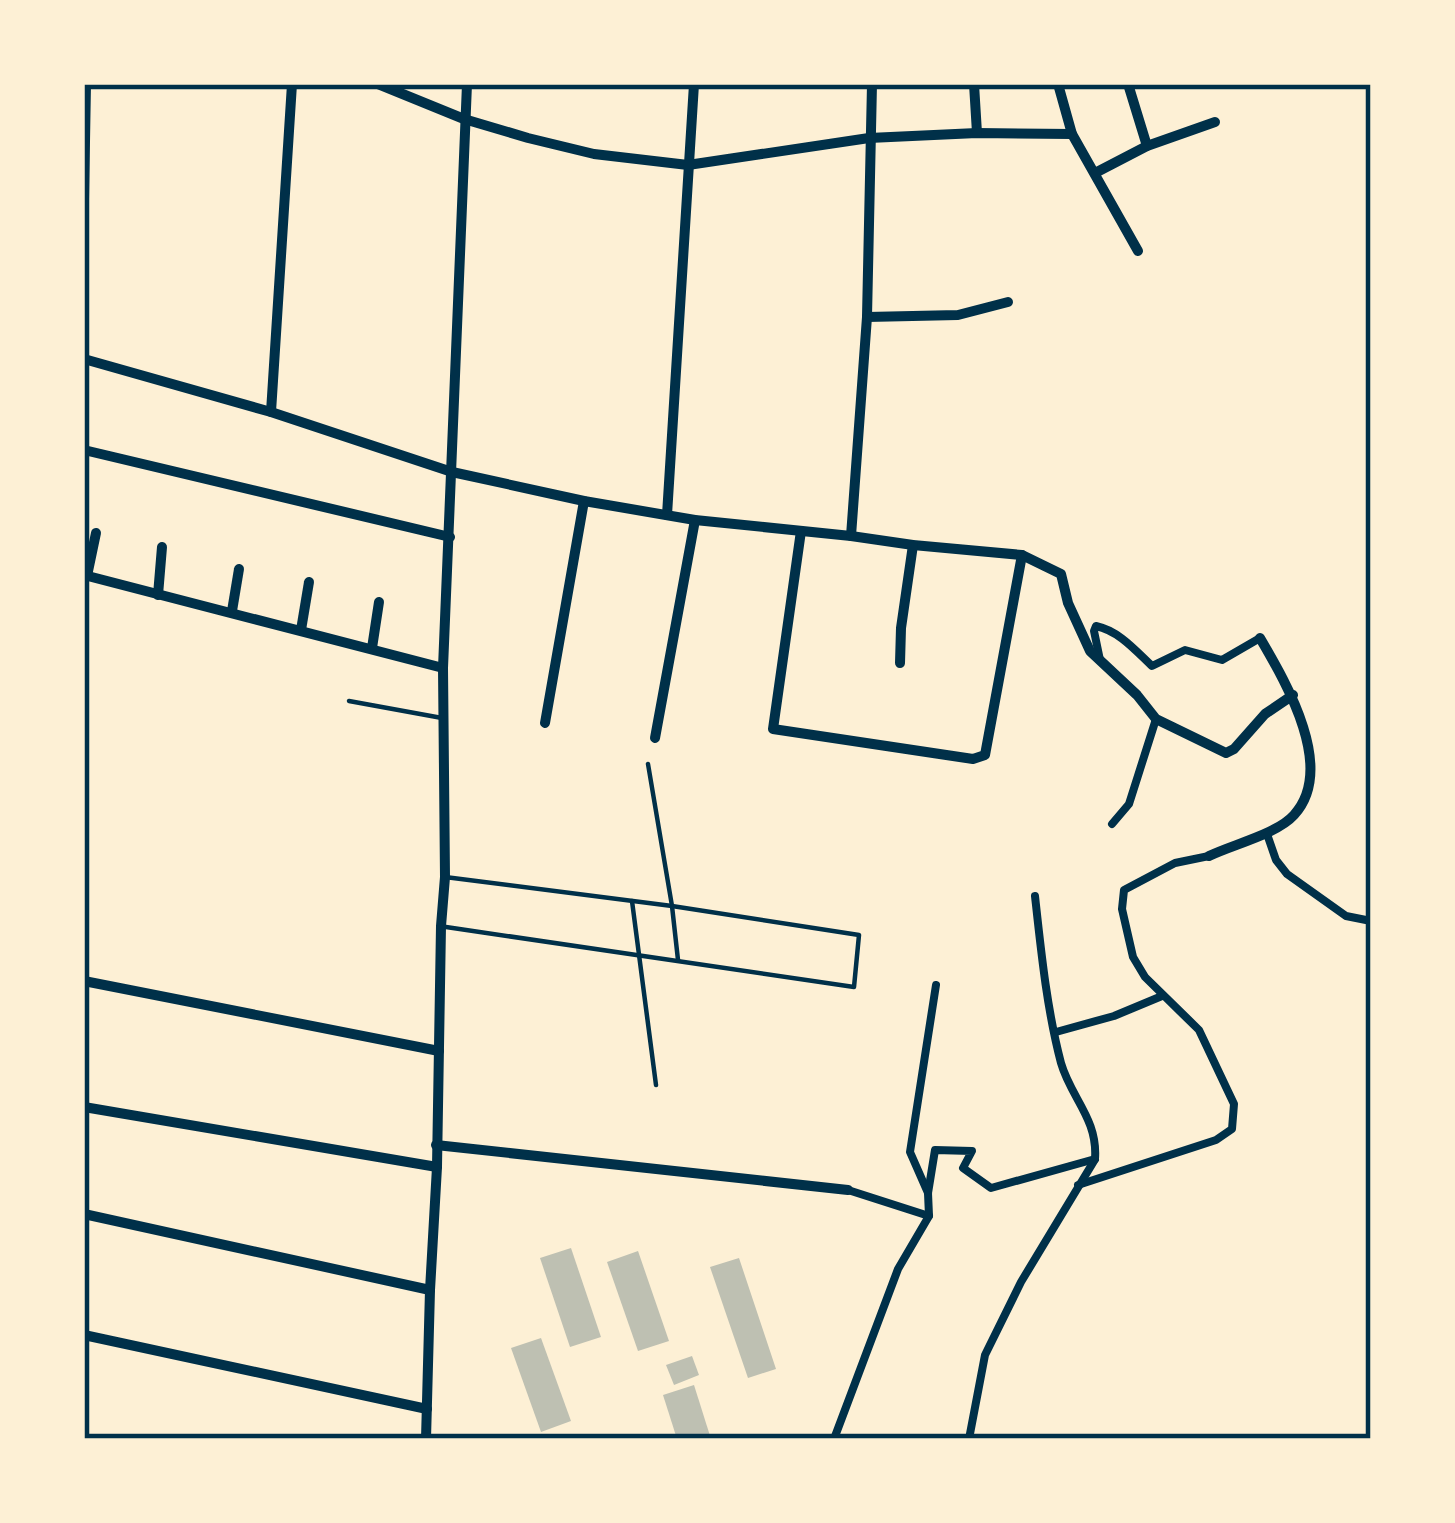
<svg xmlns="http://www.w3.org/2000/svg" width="1455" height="1523" viewBox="0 0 1455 1523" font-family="Rubik,sans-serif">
<rect width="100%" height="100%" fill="#fdf0d5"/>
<g fill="#bec0b2">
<polygon points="571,1248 601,1337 570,1347 540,1258"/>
<polygon points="638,1251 669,1341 638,1351 607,1262"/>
<polygon points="739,1258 776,1369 748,1378 710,1267"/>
<polygon points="541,1338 571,1421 541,1432 511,1348"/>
<polygon points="692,1356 699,1375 674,1385 666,1365"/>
<polygon points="694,1385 711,1439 677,1439 663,1395"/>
</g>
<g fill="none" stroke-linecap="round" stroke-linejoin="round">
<g stroke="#003049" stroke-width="4.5">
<polyline points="349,701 442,718"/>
<polyline points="648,764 672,906 678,960"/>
<polyline points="445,877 672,906 859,935 854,987 446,927"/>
<polyline points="632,901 656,1085"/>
</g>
<g stroke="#003049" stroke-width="8">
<path d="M1100,660L1094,631L1096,626C1119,631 1135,650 1152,666L1185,650L1222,660L1260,638"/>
<polyline points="1112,824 1129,804 1156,719"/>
<polyline points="1267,834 1276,860 1287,874 1346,916 1371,921"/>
<path d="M1035,896C1041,951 1047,1010 1061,1063C1071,1098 1098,1119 1095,1159"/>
<polyline points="1056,1032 1114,1016 1162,996"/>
<polyline points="1078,1185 1216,1140 1232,1129 1234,1104 1199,1030 1145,977 1133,957 1122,909 1124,890 1175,863 1209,856"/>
<polyline points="848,1190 929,1216"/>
<polyline points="928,1193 910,1152 936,985"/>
<polyline points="834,1439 898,1269 929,1216 928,1193 935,1150 972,1151 963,1168 991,1188 1095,1159"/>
<polyline points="969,1439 985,1355 1021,1282 1094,1161"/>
</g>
<g stroke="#003049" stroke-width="10">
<polyline points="378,84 464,119 528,138 594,154 688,165 869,138 977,133 1072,134"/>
<polyline points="974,84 977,133"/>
<polyline points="1058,84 1072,134 1138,251"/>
<polyline points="1128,84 1147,146"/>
<polyline points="1095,173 1147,146 1215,122"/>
<polyline points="84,199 86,84"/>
<polyline points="867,317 958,315 1008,302"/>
<polyline points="84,359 271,412 452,472 584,501 695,520 851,536 913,545 1022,555 1061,574 1068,603 1090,651 1137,695 1156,719 1226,753 1234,749 1265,714 1293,695"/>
<polyline points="271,412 292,84"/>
<polyline points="84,450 450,537"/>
<polyline points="667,515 694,84"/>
<polyline points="801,531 773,729 973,759 985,755 1022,555"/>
<polyline points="851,536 867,317 872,84"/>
<polyline points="84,575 443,668"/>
<polyline points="87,576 96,533"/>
<polyline points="158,595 162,547"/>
<polyline points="232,611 239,569"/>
<polyline points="301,630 309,582"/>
<polyline points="372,648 379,602"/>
<polyline points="900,663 901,628 913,545"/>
<polyline points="545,723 584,501"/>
<polyline points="655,738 695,520"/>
<path d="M1209,856C1234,844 1277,834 1294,815C1337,768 1285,681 1260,638"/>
<polyline points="84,981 439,1051"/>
<polyline points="84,1107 437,1167"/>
<polyline points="436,1145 848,1190"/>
<polyline points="84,1214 430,1290"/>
<polyline points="84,1335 427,1409"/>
<polyline points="426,1439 430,1290 437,1167 441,926 445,877 443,668 467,84"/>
</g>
</g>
<rect width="1455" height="1523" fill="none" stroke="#fdf0d5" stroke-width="174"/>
<rect x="87" y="87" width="1281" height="1349" fill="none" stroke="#003049" stroke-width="4.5"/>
</svg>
